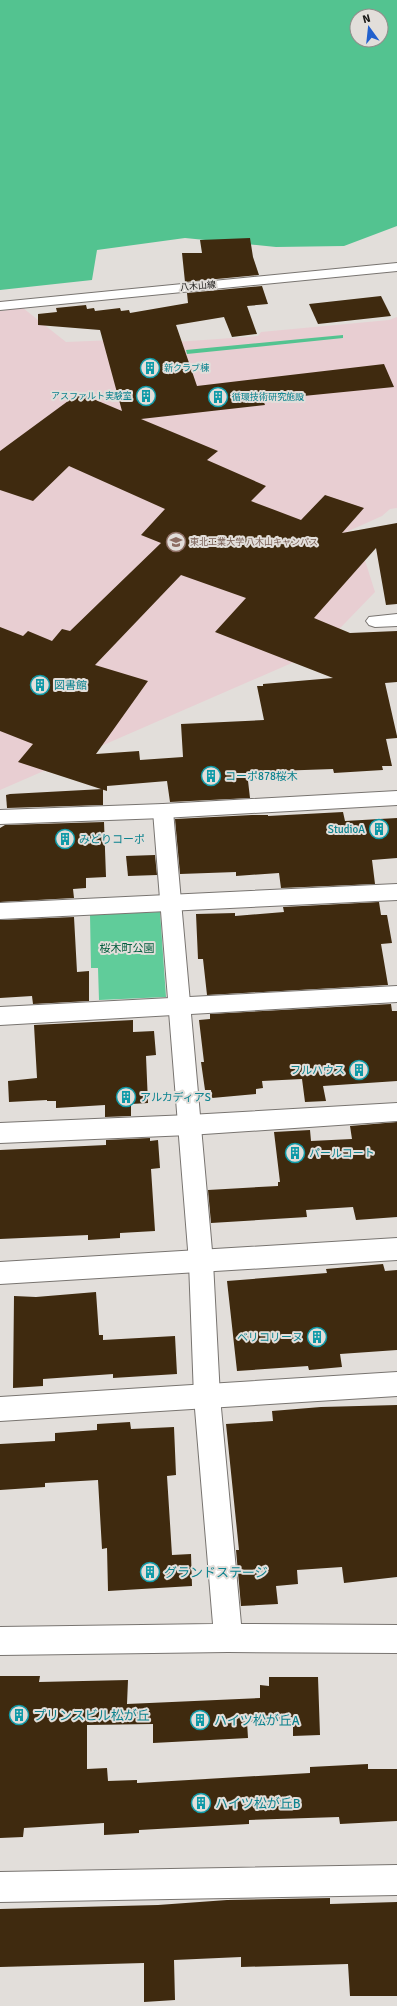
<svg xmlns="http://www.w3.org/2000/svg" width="397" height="2006" viewBox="0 0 397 2006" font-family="Signika,'Noto Sans JP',sans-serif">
<rect width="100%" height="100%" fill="#e2deda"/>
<polygon fill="#e8ced2" points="23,308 66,342 163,338 176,342 258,336 261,332 389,320 397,317 397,508 390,509 382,516 342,534 362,551 375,592 317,652 0,790 0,311"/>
<polygon fill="#60cc9a" points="160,912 166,997 99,1000 98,968 91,968 90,915"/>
<g fill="#53c390" fill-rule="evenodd">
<path d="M0,0H397V226L344,246L276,247L185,238L97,250L92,280L0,290ZM357,16H381V40H357Z"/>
<polygon points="343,335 343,338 187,354 186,350"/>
</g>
<g fill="#3f2a0f" fill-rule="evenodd">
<polygon points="250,238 253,257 259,275 185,282 182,253 202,253 200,240"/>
<path d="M262,286L268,304L247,306L257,334L232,337L224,317L176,325L197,386L384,364L394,387L263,400L265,405L141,419L218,451L207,460L266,486L251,501L301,520L325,495L364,508L342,533L397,523V604L386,605L376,548L314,618L350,633L397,631V682L385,683L397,736V738L386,739L392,766H382L383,770L334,773L333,769L247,772L250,798L170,802L167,781L107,786V791L18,762L33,744L0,731V627L23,636L28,631L52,641L62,629L70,631L161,543L141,535L165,509L69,466L33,501L0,490V451L79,393L122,411L100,330L38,325V314L57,312L56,308L86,305L87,309L94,308L95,311L120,308L121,311L129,310L130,313L188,303L187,293ZM181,575L246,598L215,632L333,678L263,684V686H257L264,720L181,724L183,757L140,760L139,751L96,754L148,681L95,665Z"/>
<polygon points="381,296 391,316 318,324 309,304"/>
<polygon points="103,789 103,805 7,808 6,795 10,794"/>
<polygon points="343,812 345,821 397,818 397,858 372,860 375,884 281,888 279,873 236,876 236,872 180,874 175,819 252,815 268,815 268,816"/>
<polygon points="104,822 106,877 86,878 86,888 73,889 74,898 0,902 0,828 5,825"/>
<polygon points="155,855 157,875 128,876 126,856"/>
<polygon points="379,902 381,915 387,915 392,943 381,944 388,985 207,995 203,959 198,959 196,914 235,913 235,916 284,912 283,907"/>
<polygon points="74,917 77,972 89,971 89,1001 33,1004 32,996 0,998 0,920"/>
<polygon points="391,1004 392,1011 397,1011 397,1081 323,1086 326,1101 305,1102 302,1079 262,1081 263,1088 256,1089 256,1094 212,1098 211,1090 205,1090 201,1062 204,1062 199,1020 210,1019 210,1014"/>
<polygon points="133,1020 133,1032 154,1031 156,1055 146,1056 148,1103 131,1104 131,1116 105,1117 105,1105 56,1108 56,1101 47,1101 47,1100 9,1102 8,1081 37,1078 34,1025"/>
<polygon points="397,1122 397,1217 356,1220 353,1207 306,1210 307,1217 211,1223 208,1190 278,1186 278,1182 280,1182 274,1132 310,1130 311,1141 352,1139 350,1126"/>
<polygon points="150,1138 150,1141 158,1140 160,1168 151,1169 155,1231 120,1233 120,1238 88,1240 88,1235 0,1239 0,1150 106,1145 106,1140"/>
<polygon points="383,1264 385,1271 397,1270 397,1350 340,1354 342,1367 309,1370 308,1366 237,1371 227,1281 327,1273 326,1269"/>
<polygon points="96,1292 99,1335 103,1335 103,1340 175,1336 177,1374 113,1378 113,1374 43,1379 43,1386 13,1388 14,1296 36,1297"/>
<polygon points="397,1405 397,1577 344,1583 342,1567 297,1570 298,1584 276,1586 278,1604 241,1606 236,1550 239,1550 226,1424 273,1421 272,1411 321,1407"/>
<polygon points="130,1422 131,1429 174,1427 176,1475 167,1476 172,1555 191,1554 192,1586 108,1591 107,1548 102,1549 98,1480 45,1483 45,1487 0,1490 0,1444 55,1441 55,1433 97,1430 97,1424"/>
<polygon points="0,1676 40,1676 39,1682 128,1680 127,1704 260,1698 260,1685 269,1686 269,1677 318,1677 320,1735 293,1736 293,1722 247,1722 248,1738 153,1743 153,1724 87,1725 87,1769 107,1768 108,1781 137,1780 137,1783 310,1773 310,1767 368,1764 368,1769 397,1769 397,1821 340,1824 339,1817 249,1820 249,1824 139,1830 139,1833 104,1835 104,1823 24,1828 23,1837 0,1838"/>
<polygon points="330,1898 330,1904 397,1902 397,1996 350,1996 348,1964 241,1967 241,1957 174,1960 175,2000 144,2002 144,1963 0,1967 0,1909 158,1905 227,1900"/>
</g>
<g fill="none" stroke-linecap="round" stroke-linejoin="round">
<defs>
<g id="street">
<polygon points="397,614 397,626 375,627 369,625 366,621 369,617"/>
<polygon points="397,791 397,805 163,818 0,824 0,810 163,804"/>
<polygon points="397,884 397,900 0,919 0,903"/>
<polygon points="397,986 397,1002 0,1025 0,1007"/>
<polygon points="397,1103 397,1121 189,1135 0,1143 0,1123 189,1115"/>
<polygon points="397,1238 397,1260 0,1284 0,1262"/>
<polygon points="397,1372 397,1396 0,1421 0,1397"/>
<polygon points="397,1865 397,1895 0,1902 0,1872"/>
</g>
<g id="secondary">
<polygon points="397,263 397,271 0,310 0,302"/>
<polygon points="163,804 170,806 173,811 213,1262 220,1397 241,1624 397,1625 397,1653 228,1652 0,1655 0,1627 213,1624 194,1397 189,1262 153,811 156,806"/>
</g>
</defs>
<use href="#street" stroke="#787470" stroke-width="2"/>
<use href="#secondary" stroke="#787470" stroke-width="2"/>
<use href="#street" fill="#fff" fill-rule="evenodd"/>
<use href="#secondary" fill="#fff" fill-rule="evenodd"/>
</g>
<defs>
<symbol id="building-ring" viewBox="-11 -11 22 22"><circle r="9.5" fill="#e2deda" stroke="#0f9aa8" stroke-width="1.5"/><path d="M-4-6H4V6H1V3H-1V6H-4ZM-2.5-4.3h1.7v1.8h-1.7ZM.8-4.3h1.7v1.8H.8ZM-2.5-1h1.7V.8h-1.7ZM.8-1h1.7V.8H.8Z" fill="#0f9aa8"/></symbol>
<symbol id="university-ring" viewBox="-11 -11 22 22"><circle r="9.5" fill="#e2deda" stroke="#8d6e63" stroke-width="1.5"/><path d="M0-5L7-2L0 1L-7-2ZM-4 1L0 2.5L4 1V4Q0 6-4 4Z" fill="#8d6e63"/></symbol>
</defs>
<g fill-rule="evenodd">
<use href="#building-ring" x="139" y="357" width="22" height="22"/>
<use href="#building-ring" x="135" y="385" width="22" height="22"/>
<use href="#building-ring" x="207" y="386" width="22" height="22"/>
<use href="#university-ring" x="165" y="531" width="22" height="22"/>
<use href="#building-ring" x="29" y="674" width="22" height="22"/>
<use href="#building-ring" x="200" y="765" width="22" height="22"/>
<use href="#building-ring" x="368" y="818" width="22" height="22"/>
<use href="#building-ring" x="54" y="828" width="22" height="22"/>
<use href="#building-ring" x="348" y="1059" width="22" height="22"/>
<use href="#building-ring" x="115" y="1086" width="22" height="22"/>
<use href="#building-ring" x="284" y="1142" width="22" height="22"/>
<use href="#building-ring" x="306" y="1326" width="22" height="22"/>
<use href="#building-ring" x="139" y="1561" width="22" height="22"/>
<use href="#building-ring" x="8" y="1704" width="22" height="22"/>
<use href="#building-ring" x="189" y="1709" width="22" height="22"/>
<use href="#building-ring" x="190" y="1792" width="22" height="22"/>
</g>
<g text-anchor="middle" stroke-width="4" stroke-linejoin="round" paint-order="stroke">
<g font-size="9" fill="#181715" stroke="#e2deda">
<text transform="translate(198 286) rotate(-5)" y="3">八木山線</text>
</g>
<g font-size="9" fill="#0d838f" stroke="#e2deda" text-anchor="start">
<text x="164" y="371">新クラブ棟</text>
<text x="132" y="399" text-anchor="end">アスファルト実験室</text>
<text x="232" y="400">循環技術研究施設</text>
</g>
<g font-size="9" fill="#785e54" stroke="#e2deda" text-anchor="start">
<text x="190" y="545">東北工業大学 八木山キャンパス</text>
</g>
<g font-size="11" fill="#0d838f" stroke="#e2deda" text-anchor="start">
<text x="54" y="689">図書館</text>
<text x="225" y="780">コーポ878桜木</text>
<text x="365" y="833" text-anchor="end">StudioA</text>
<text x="79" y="843">みどりコーポ</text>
<text x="345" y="1074" text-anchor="end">フルハウス</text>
<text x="140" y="1101">アルカディアS</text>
<text x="309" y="1157">パールコート</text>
<text x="303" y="1341" text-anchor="end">ベリコリーヌ</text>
</g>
<g font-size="11" fill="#005c3c" stroke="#e2deda">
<text x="127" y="952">桜木町公園</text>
</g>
<g font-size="13" fill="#0d838f" stroke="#e2deda" text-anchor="start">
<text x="164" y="1577">グランドステージ</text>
<text x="33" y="1720">プリンスビル松が丘</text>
<text x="214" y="1725">ハイツ松が丘A</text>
<text x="215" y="1808">ハイツ松が丘B</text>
</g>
</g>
<g transform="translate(369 28) rotate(345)"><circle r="19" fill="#e2deda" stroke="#918e8b"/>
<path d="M0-3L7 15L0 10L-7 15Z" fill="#2160cd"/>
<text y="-6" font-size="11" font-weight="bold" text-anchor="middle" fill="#181715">N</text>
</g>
</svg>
